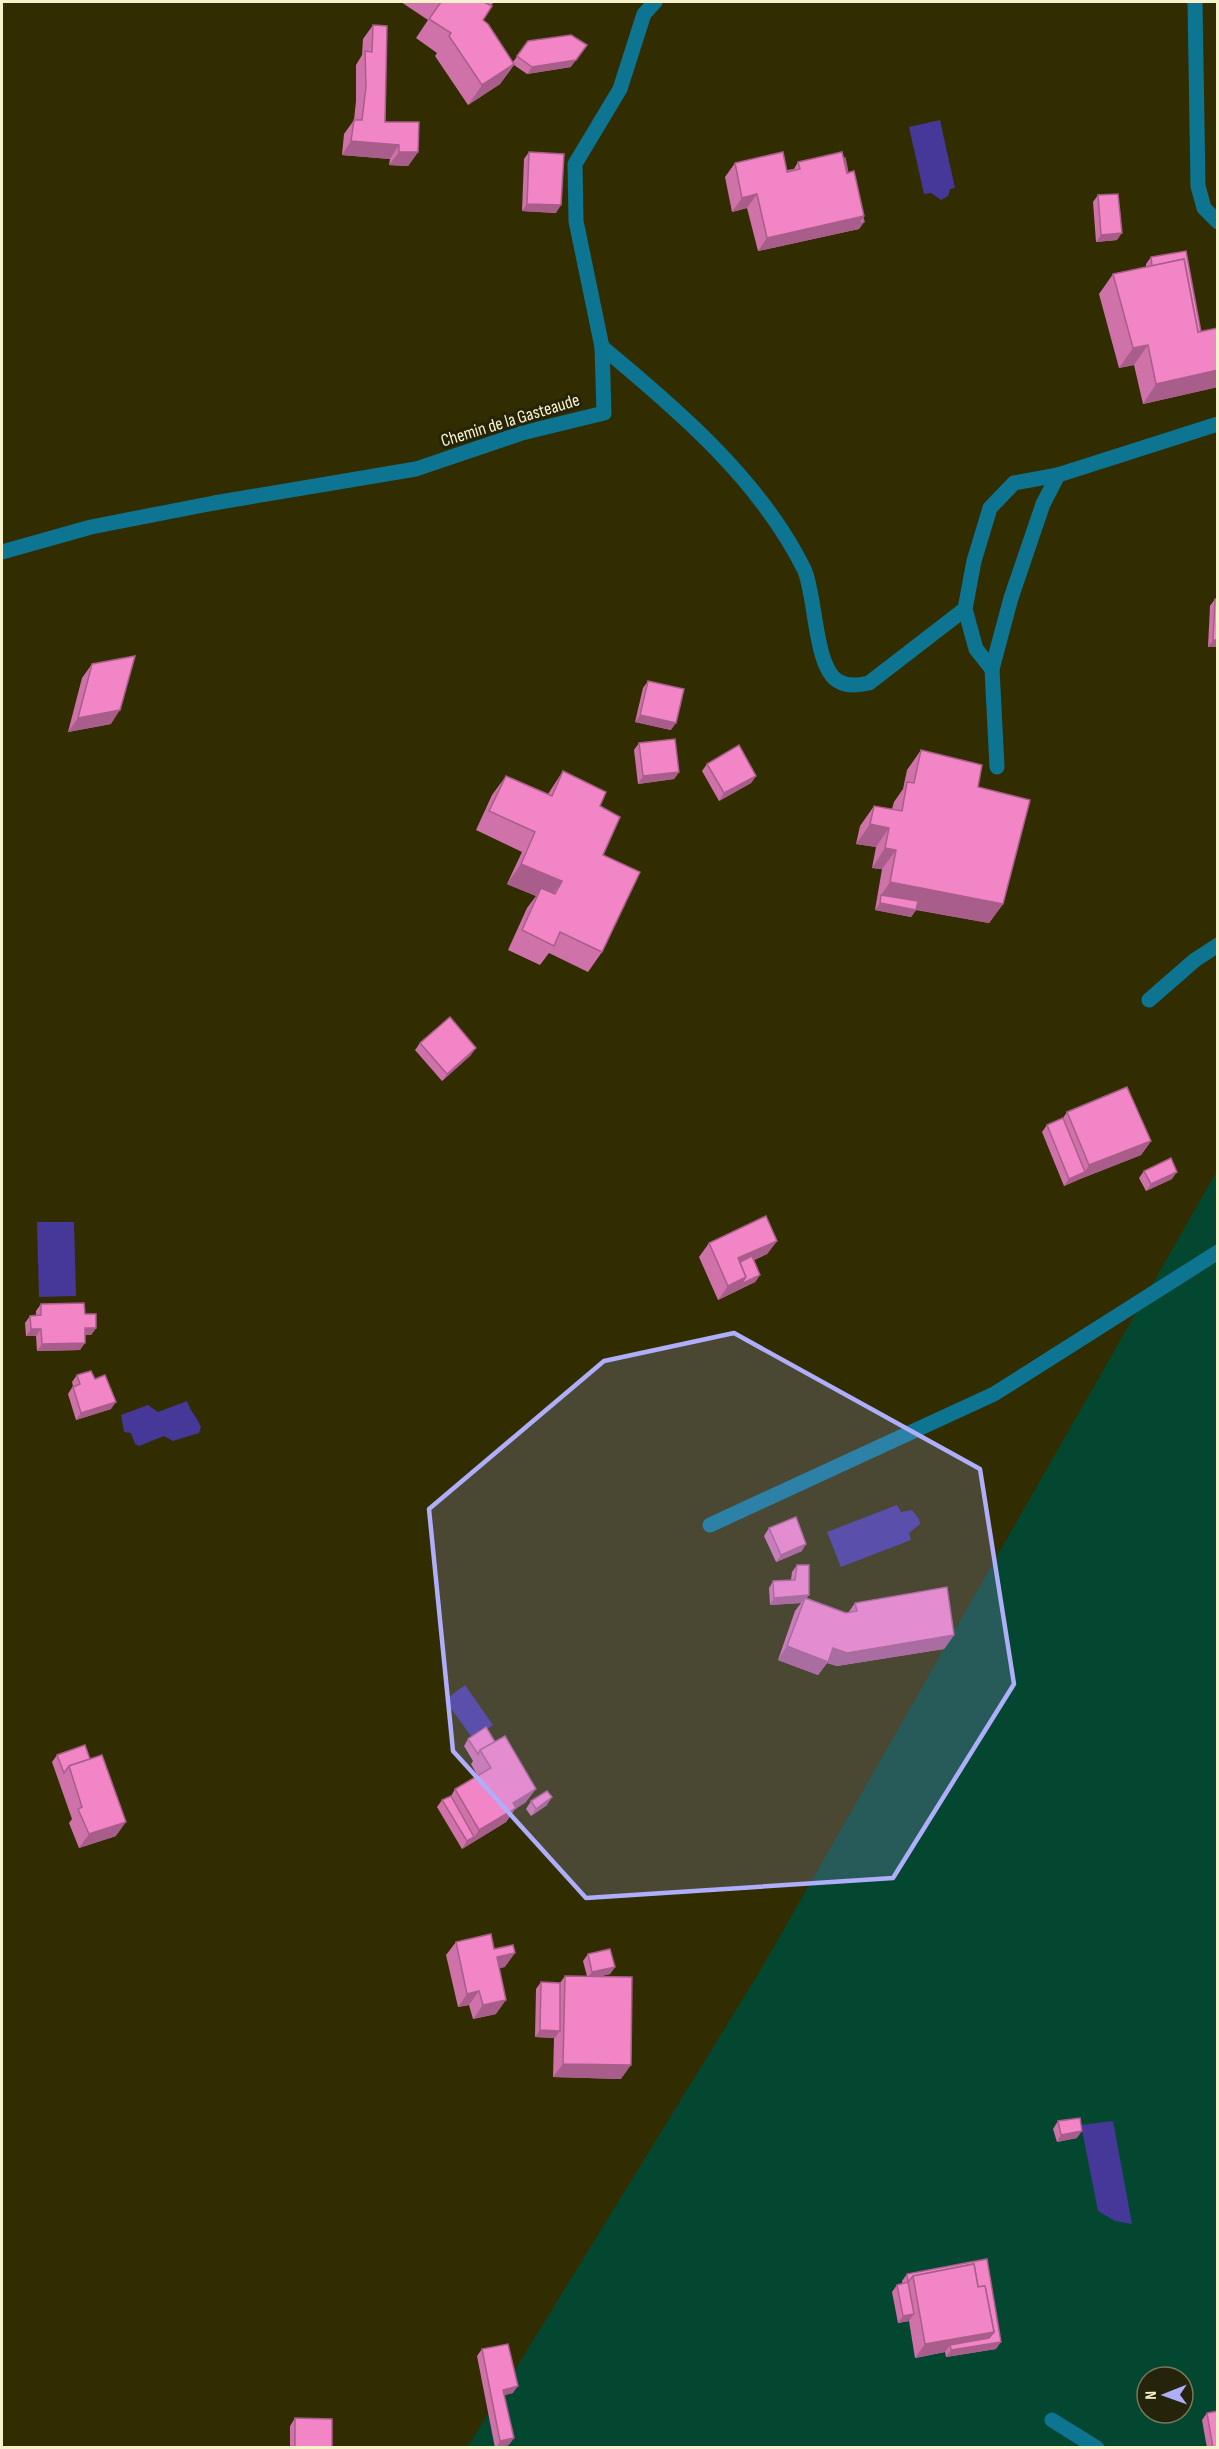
<svg xmlns="http://www.w3.org/2000/svg" width="1219" height="2449" viewBox="0 0 1219 2449" font-family="'Sofia Sans Condensed',sans-serif">
<rect width="100%" height="100%" fill="#312d00"/>
<path fill="#044731" fill-rule="evenodd" d="M1217,1171V2443L1207,2440L1204,2448H467L760,1971ZM1147,2377H1183V2413H1147Z"/>
<g fill="#463899">
<polygon points="940,120 955,188 950,189 948,196 941,200 931,193 924,194 909,127"/>
<polygon points="37,1222 74,1222 76,1296 39,1297"/>
<path d="M187,1401C190,1411 197,1417 201,1427L199,1433L173,1441L164,1436L139,1446L135,1444L131,1433L124,1432L121,1415L148,1405L158,1412Z"/>
<polygon points="897,1505 901,1512 912,1510 919,1519 920,1524 909,1533 911,1540 841,1567 827,1532"/>
<polygon points="465,1685 493,1725 473,1739 445,1700"/>
<polygon points="1113,2121 1132,2224 1115,2221 1098,2211 1081,2125"/>
</g>
<g fill="none" stroke-linecap="round" stroke-linejoin="round">
<g stroke="#0d7592" stroke-width="15">
<polyline points="1195,2 1198,186 1204,208 1218,222"/>
<path d="M602,347C677,409 760,480 804,569C816,594 814,667 838,681C848,687 859,685 869,683L965,609"/>
<polyline points="992,669 976,649 965,609 974,561 990,508 1014,483 1058,475"/>
<polyline points="997,767 992,669 1011,598 1043,504 1058,475 1218,424"/>
<polyline points="1149,1000 1195,960 1218,945"/>
<polyline points="710,1525 994,1394 1218,1252"/>
<polyline points="1052,2420 1097,2448"/>
</g>
<polyline stroke="#0d7592" stroke-width="15" points="2,552 91,527 214,503 416,469 522,433 604,413 602,347 576,221 575,164 620,89 644,14 655,2"/>
</g>
<g fill="#cf72aa">
<polygon points="401,2 493,2 483,20 513,62 528,41 571,67 527,74 514,65 500,84 468,105 435,56 437,53 416,38 428,20"/>
<polygon points="373,25 385,122 418,152 408,166 389,165 390,159 342,155 344,134 354,120 356,101 356,65 362,55 363,39"/>
<polygon points="529,152 556,213 522,211 524,159"/>
<polygon points="798,162 848,173 864,216 863,217 864,222 859,229 758,251 747,208 732,212 725,177 735,163 787,170 794,169"/>
<polygon points="1098,195 1117,240 1096,242 1093,202"/>
<polygon points="1151,257 1201,332 1218,328 1218,387 1143,404 1134,365 1119,368 1099,294 1113,274 1146,267 1146,264"/>
<polygon points="1215,599 1218,599 1218,647 1208,647 1210,606"/>
<polygon points="92,664 111,724 68,732 82,678"/>
<polygon points="648,681 671,730 635,722 643,688"/>
<polygon points="639,743 679,772 674,779 638,784 634,750"/>
<polygon points="921,750 978,787 1003,904 989,923 916,910 911,917 875,910 882,869 872,868 876,847 856,844 860,826 874,806 892,809 894,802 903,789 907,770"/>
<polygon points="707,764 756,776 751,783 719,801 702,771"/>
<polygon points="563,771 600,806 603,855 602,952 588,972 549,953 540,965 508,950 527,908 536,896 507,884 522,852 476,830 492,795 506,776 548,794"/>
<polygon points="420,1043 471,1055 442,1081 415,1050"/>
<polygon points="1067,1112 1151,1141 1141,1155 1080,1179 1064,1186 1042,1132 1047,1125 1063,1118"/>
<polygon points="1144,1171 1172,1179 1146,1191 1139,1178"/>
<polygon points="777,1241 767,1254 754,1260 760,1275 755,1282 718,1300 699,1257 709,1243"/>
<polygon points="41,1304 85,1314 96,1328 91,1335 85,1335 80,1350 37,1351 36,1336 26,1336 25,1323 30,1316 36,1315 36,1311"/>
<polygon points="77,1375 95,1379 111,1409 76,1420 68,1394 73,1386 72,1382"/>
<polygon points="769,1528 802,1551 776,1562 764,1536"/>
<polygon points="797,1565 807,1598 846,1613 848,1613 855,1603 954,1635 944,1649 837,1666 827,1663 818,1675 778,1660 795,1611 801,1603 770,1605 769,1588 773,1581 791,1580 792,1572"/>
<polygon points="486,1727 526,1802 515,1809 506,1822 462,1849 437,1807 442,1800 451,1796 455,1789 478,1776 471,1764 473,1761 464,1746 468,1739"/>
<polygon points="85,1745 116,1836 79,1848 69,1823 72,1819 52,1762 57,1755"/>
<polygon points="531,1801 547,1805 531,1816 526,1809"/>
<polygon points="456,1942 494,1949 505,1967 499,1968 496,2014 473,2019 469,2005 458,2007 446,1955"/>
<polygon points="588,1954 615,1967 610,1974 598,1977 621,2079 553,2077 554,2038 535,2037 536,1989 541,1982 560,1983 565,1976 587,1976 583,1961"/>
<polygon points="1058,2121 1077,2138 1057,2142 1053,2129"/>
<polygon points="987,2259 996,2349 946,2357 945,2352 915,2358 909,2321 898,2323 892,2292 897,2285 902,2284 902,2281 907,2274"/>
<polygon points="482,2349 513,2393 504,2395 509,2445 495,2448 477,2356"/>
<polygon points="1207,2413 1218,2448 1207,2448 1202,2420"/>
<polygon points="295,2418 332,2448 290,2448 290,2426"/>
</g>
<g fill="#a95d8b">
<polygon points="587,45 571,67 527,74 532,67"/>
<polygon points="514,64 500,84 468,105 482,85"/>
<polygon points="351,141 399,145 390,159 342,155"/>
<polygon points="399,152 418,152 408,166 389,165"/>
<polygon points="757,194 747,208 732,212 742,198"/>
<polygon points="527,204 561,205 556,213 522,211"/>
<polygon points="864,216 854,230 758,251 767,238"/>
<polygon points="864,222 859,229 854,230 859,223"/>
<polygon points="1122,233 1117,240 1096,242 1101,235"/>
<polygon points="1148,345 1134,365 1119,368 1133,348"/>
<polygon points="1218,370 1218,387 1143,404 1156,384"/>
<polygon points="1213,640 1218,640 1218,647 1208,647"/>
<polygon points="120,710 111,724 68,732 78,718"/>
<polygon points="640,715 676,723 671,730 635,722"/>
<polygon points="679,772 674,779 638,784 643,776"/>
<polygon points="756,776 751,783 719,801 724,793"/>
<polygon points="870,824 889,828 876,847 856,844"/>
<polygon points="885,848 896,850 882,869 872,868"/>
<polygon points="521,864 562,881 548,901 541,888 536,896 507,884"/>
<polygon points="890,882 1003,904 989,923 880,903 881,895"/>
<polygon points="880,903 916,910 911,917 875,910"/>
<polygon points="476,1048 471,1055 442,1081 447,1074"/>
<polygon points="1151,1141 1141,1155 1080,1179 1064,1186 1069,1179 1085,1172 1089,1165"/>
<polygon points="1177,1172 1172,1179 1146,1191 1151,1184"/>
<polygon points="777,1241 767,1254 735,1269 738,1258"/>
<polygon points="760,1275 755,1282 718,1300 728,1286 746,1277"/>
<polygon points="85,1328 96,1328 91,1335 80,1335"/>
<polygon points="31,1329 41,1329 36,1336 26,1336"/>
<polygon points="85,1343 80,1350 37,1351 42,1344"/>
<polygon points="116,1402 111,1409 76,1420 81,1413"/>
<polygon points="806,1544 802,1551 776,1562 781,1555"/>
<polygon points="809,1595 804,1602 805,1598 801,1603 770,1605 774,1598"/>
<polygon points="954,1635 944,1649 837,1666 827,1663 818,1675 778,1660 787,1646 833,1648"/>
<polygon points="536,1789 526,1802 515,1809 506,1822 462,1849 467,1841 474,1837 479,1830 513,1803"/>
<polygon points="552,1797 547,1805 531,1816 536,1809"/>
<polygon points="126,1822 116,1836 79,1848 89,1834"/>
<polygon points="515,1953 505,1967 487,1970 497,1957"/>
<polygon points="615,1967 610,1974 587,1979 592,1972"/>
<polygon points="479,1991 469,2005 458,2007 467,1994"/>
<polygon points="506,2000 496,2014 473,2019 483,2005"/>
<polygon points="540,2030 560,2031 555,2038 535,2037"/>
<polygon points="563,2064 631,2065 621,2079 553,2077"/>
<polygon points="1082,2131 1077,2138 1057,2142 1061,2135"/>
<polygon points="914,2314 909,2321 898,2323 903,2316"/>
<polygon points="994,2332 1001,2342 996,2349 946,2357 951,2350 950,2345 945,2352 915,2358 925,2344"/>
<polygon points="518,2386 513,2393 498,2397 503,2390"/>
<polygon points="514,2438 509,2445 496,2448 500,2441"/>
</g>
<g fill="#f185c6" stroke="#a95d8b" stroke-width="1.5">
<polygon points="441,2 484,2 492,6 483,20 488,24 514,64 482,85 449,36 451,33 429,19"/>
<polygon points="484,2 493,2 491,5"/>
<polygon points="373,25 387,26 385,122 419,122 418,152 399,152 399,145 351,141 354,120 362,120 366,87 365,51 372,52"/>
<polygon points="571,35 587,45 576,60 532,67 517,56 528,41"/>
<polygon points="529,152 564,154 561,205 527,204"/>
<polygon points="783,152 787,172 800,169 798,162 842,152 847,173 854,171 864,216 767,238 757,194 742,198 735,163"/>
<polygon points="844,158 845,158 848,173 847,173"/>
<polygon points="1118,194 1122,233 1101,235 1098,195"/>
<polygon points="863,217 864,222 859,223"/>
<polygon points="1186,251 1201,332 1198,332 1184,259 1152,266 1151,257"/>
<polygon points="1184,259 1198,332 1218,328 1218,370 1156,384 1148,345 1133,348 1113,274"/>
<polygon points="1215,599 1218,599 1218,640 1213,640"/>
<polygon points="135,656 120,710 78,718 92,664"/>
<polygon points="648,681 684,689 676,723 640,715"/>
<polygon points="675,739 679,772 643,776 639,743"/>
<polygon points="739,745 756,776 724,793 707,764"/>
<polygon points="921,750 982,765 978,787 1030,800 1003,904 890,882 896,850 885,848 889,828 870,824 874,806 902,811 907,782 914,783"/>
<polygon points="563,771 606,792 600,806 620,817 603,855 640,872 602,952 560,932 554,946 522,930 541,888 555,894 562,881 521,864 535,832 489,811 506,776 552,796"/>
<polygon points="881,895 918,901 916,910 880,903"/>
<polygon points="450,1017 476,1048 447,1074 420,1043"/>
<polygon points="1127,1087 1151,1141 1089,1165 1067,1112"/>
<polygon points="1063,1118 1085,1172 1069,1179 1047,1125"/>
<polygon points="1171,1158 1177,1172 1151,1184 1144,1171"/>
<polygon points="766,1216 777,1241 738,1258 746,1277 728,1286 709,1243"/>
<polygon points="752,1256 760,1275 741,1284 746,1277 740,1262"/>
<polygon points="84,1303 85,1314 96,1314 96,1328 85,1328 85,1343 42,1344 41,1329 31,1329 30,1316 41,1315 41,1304"/>
<polygon points="91,1371 95,1379 105,1375 116,1402 81,1413 73,1387 80,1384 77,1375"/>
<polygon points="796,1517 806,1544 781,1555 769,1528"/>
<polygon points="797,1565 809,1565 809,1595 774,1598 773,1581 795,1580"/>
<polygon points="947,1587 954,1635 847,1653 833,1648 828,1662 787,1646 805,1598 846,1613 857,1611 855,1603"/>
<polygon points="486,1727 495,1742 480,1750 478,1754 468,1739"/>
<polygon points="505,1736 536,1789 513,1803 516,1808 479,1830 455,1789 491,1768 480,1750"/>
<polygon points="85,1745 90,1759 69,1766 64,1773 57,1755"/>
<polygon points="102,1755 126,1822 89,1834 78,1809 82,1807 69,1766"/>
<polygon points="547,1791 552,1797 536,1809 531,1801"/>
<polygon points="451,1796 474,1837 467,1841 442,1800"/>
<polygon points="491,1934 494,1949 513,1945 515,1953 497,1957 506,2000 483,2005 479,1991 467,1994 456,1942"/>
<polygon points="610,1949 615,1967 592,1972 588,1954"/>
<polygon points="565,1976 632,1977 631,2065 563,2064"/>
<polygon points="541,1982 560,1983 560,2031 540,2030"/>
<polygon points="1080,2118 1082,2131 1061,2135 1058,2121"/>
<polygon points="987,2259 1001,2342 951,2350 950,2345 989,2338 994,2332 985,2286 978,2287 974,2264 913,2276 908,2282 907,2274"/>
<polygon points="974,2264 978,2287 985,2286 994,2332 925,2344 913,2276"/>
<polygon points="908,2282 914,2314 903,2316 897,2285"/>
<polygon points="508,2344 518,2386 503,2390 514,2438 500,2441 482,2349"/>
<polygon points="1218,2411 1218,2448 1213,2448 1207,2413"/>
<polygon points="295,2418 332,2419 332,2448 295,2448"/>
</g>
<path fill="#afaefa" fill-opacity="0.2" stroke="#afaefa" stroke-width="4.5" stroke-linejoin="round" d="M734,1333L980,1469L1014,1684L893,1878L586,1898L453,1751L429,1509L604,1361Z"/>
<g text-anchor="middle" stroke-width="6" stroke-linejoin="round" paint-order="stroke">
<g font-size="18" fill="#f6f3cc" stroke="#252309">
<text transform="translate(510 420) rotate(-17)" y="6">Chemin de la Gasteaude</text>
</g>
</g>
<rect width="1219" height="2449" fill="none" stroke="#f6f3cc" stroke-width="6"/>
<g transform="translate(1165 2395) rotate(269)"><circle r="28" fill="#252309" stroke="#797657" stroke-width="1.5"/>
<path d="M0-4.5L10 22L0 15L-10 22Z" fill="#afaefa"/>
<text y="-9" font-size="16" font-weight="bold" text-anchor="middle" fill="#f6f3cc">N</text>
</g>
</svg>
